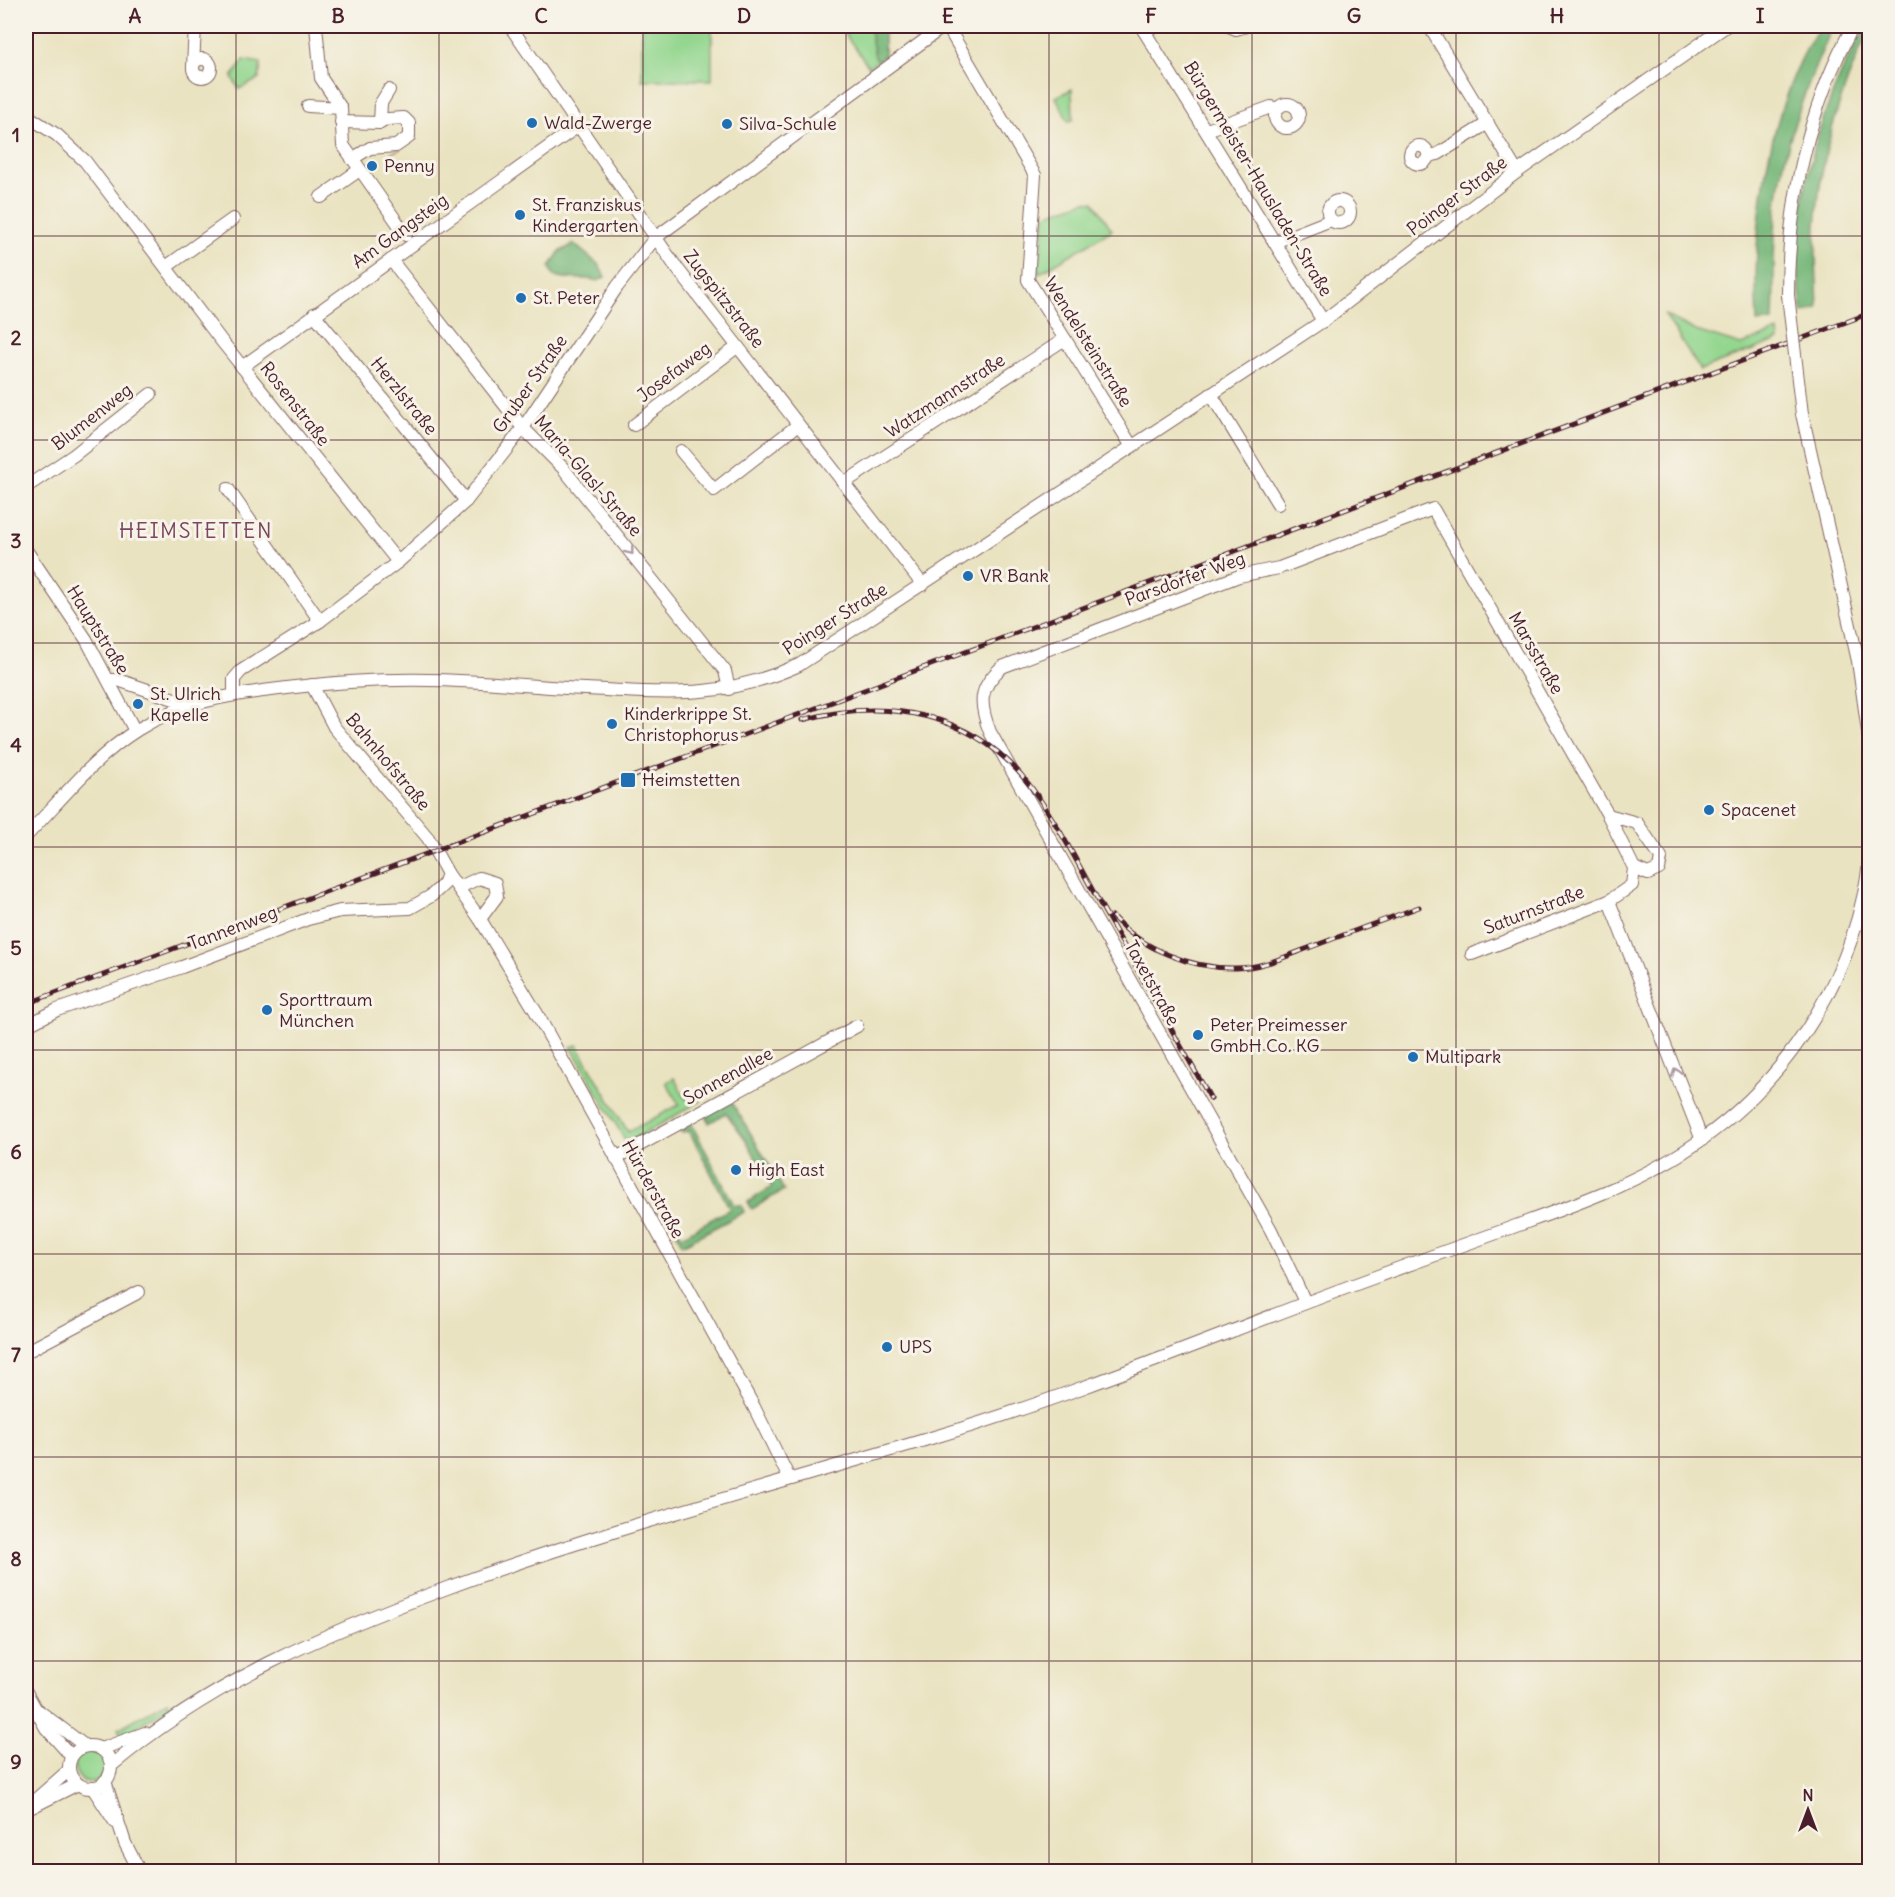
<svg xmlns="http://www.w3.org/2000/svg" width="1895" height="1897" viewBox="0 0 1895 1897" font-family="Delius,sans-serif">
<rect width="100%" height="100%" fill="#f7f3e8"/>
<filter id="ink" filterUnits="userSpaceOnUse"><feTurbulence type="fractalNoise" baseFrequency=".0167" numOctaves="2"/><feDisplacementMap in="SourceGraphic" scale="12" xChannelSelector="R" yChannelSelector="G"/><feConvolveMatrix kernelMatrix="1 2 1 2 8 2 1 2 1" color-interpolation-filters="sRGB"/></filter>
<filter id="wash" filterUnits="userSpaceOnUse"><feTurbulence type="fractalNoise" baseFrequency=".008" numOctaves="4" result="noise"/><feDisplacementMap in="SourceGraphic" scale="24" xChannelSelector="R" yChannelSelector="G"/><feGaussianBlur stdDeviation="1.35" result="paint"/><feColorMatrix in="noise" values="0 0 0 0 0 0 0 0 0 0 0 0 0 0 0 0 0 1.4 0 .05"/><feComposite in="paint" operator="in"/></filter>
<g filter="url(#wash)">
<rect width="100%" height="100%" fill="#eae3c1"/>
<g fill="#93d68e" stroke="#6e7a5c" stroke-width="1.5">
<rect x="642" y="26" width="70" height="54"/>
<polygon points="839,26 884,26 884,56 869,67"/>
<polygon points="244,60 261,63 259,79 239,89 232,77"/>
<polygon points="1072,89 1073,120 1068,121 1056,97"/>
<polygon points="1085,201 1094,202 1112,230 1038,274 1045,215"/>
<polygon points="1665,315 1696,331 1741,345 1778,331 1779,340 1700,370"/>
<polygon points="577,1045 628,1132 679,1105 666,1082 674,1078 686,1099 697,1094 701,1101 633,1140 625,1140 571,1047"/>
<polygon points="167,1701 170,1706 122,1736 118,1729"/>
<circle cx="90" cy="1767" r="15"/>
</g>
<g fill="#76b779" stroke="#606b52" stroke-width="1.5">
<polygon points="869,26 884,26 884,56 878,61 875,57"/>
<path d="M1820,26H1833C1811,75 1791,124 1781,178C1772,225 1775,273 1773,321L1757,323C1752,225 1766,110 1820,26Z"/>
<path d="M1866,26H1869V30C1840,91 1820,157 1816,225C1815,252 1817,280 1818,308L1803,313C1785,221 1819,105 1866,26Z"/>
<path d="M574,244L599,265L605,277L598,281C582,276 569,282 553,275L550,267L559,252Z"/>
<polygon points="732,1102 784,1190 752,1209 748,1202 772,1187 746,1140 726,1113 709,1123 706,1115"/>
<polygon points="691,1123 734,1205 742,1205 744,1212 682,1245 675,1230 677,1229 682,1236 730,1209 689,1131 682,1133 680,1130"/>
</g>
</g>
<g filter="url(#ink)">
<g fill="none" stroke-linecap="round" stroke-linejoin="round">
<polyline stroke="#cabca3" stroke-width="12" stroke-dasharray="12 6" stroke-linecap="butt" points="392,154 394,157"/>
<defs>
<g id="minor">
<polyline points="316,26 321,78 341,108 343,145 406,235"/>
<polyline points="510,26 676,267 923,585"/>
<polyline points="947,26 1035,175 1028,280 1131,445"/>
<polyline points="1141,26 1323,321"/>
<polyline points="1229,26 1236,29 1246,26"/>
<polyline points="1429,26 1517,172"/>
<polyline points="1144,31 1155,26"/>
<circle cx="202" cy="68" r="9"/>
<polyline points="193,67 195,26"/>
<circle cx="1287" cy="116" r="12"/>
<polyline points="308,106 341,108"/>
<polyline points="26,115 57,135 85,161 220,339 398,562"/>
<polyline points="341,122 380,123 381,103 389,90"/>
<polyline points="1207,130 1271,107 1278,109"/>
<circle cx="1419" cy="155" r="9"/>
<polyline points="1429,156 1438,154 1488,123"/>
<polyline points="352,159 370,148 396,146 409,137 409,123 404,118 388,119 380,123"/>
<polyline points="321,197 358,171"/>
<circle cx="1339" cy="212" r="11"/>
<polyline points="1275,242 1331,220"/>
<polyline points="391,260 523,428 563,468 725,671 729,689"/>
<polyline points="166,267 233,219"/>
<path d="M1788,295C1788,200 1808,109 1853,26"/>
<polyline points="314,314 466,501"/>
<polyline points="242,367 578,126"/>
<polyline points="1211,394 1278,504"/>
<polyline points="1802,414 1858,661 1870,746"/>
<polyline points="634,425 737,347"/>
<polyline points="681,451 714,490 798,425"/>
<polyline points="844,483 1065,339"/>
<polyline points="26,487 74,455 151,394"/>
<polyline points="228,489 320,621"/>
<polyline points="26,550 86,639 135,731"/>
<polyline points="109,680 118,680 189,704"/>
<polyline points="312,685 334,727 428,838 448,874 480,919 536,1012 754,1407 789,1478"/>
<polyline points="234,695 234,679 241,671 320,621 398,562 466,501 523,428 617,287 655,238 944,26"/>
<polyline points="1608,815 1637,823 1661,858 1659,869 1648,874 1634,868"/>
<path d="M26,836C60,801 94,757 137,730C181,702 228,695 279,689C328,683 378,679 428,680C480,680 533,687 586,689C668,693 721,700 799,665L1323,321L1517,172L1726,26"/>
<polyline points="458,888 479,878 495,883 497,896 480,919"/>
<polyline points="1609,901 1702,1140"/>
<polyline points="26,1026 57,1010 182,967 308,919 340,911 410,908 431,896 444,884 448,874"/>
<polyline points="616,1158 857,1026"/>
<path d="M1305,1302L1271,1230L990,732C979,704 978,688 1002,667L1239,576L1279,568L1433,509L1608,815L1634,868L1632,885L1609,901L1472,954"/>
<polyline points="26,1352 139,1292"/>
<polyline points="26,1692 46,1728 71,1756"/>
<polyline points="39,1711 85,1746"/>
<circle cx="90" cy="1767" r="21"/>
<polyline points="101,1749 145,1733"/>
<path d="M111,1766C210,1682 325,1633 447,1588C606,1529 769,1487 931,1438C1083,1393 1229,1330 1378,1276C1426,1258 1475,1241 1524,1223C1585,1201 1648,1178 1701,1140C1794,1074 1858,968 1870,855"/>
<polyline points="105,1781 125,1843 140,1872"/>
<polyline points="92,1787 115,1822"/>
<polyline points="34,1801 69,1770"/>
<polyline points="26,1810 78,1784"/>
</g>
</defs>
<use href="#minor" stroke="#826460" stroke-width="14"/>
<use href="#minor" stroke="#fff" stroke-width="12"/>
<defs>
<g id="rail">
<path d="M802,720C887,697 975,712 1031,787C1059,825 1080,868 1103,909C1139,972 1175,1036 1211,1099"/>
<path d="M1112,916C1142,949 1191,969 1236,968C1262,968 1287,956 1311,947C1347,934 1383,920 1419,907"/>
<polyline points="26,1004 1870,313"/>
</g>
</defs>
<use href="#rail" stroke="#4a1f2b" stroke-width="5"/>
<use href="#rail" stroke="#f7f3e8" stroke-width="3" stroke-dasharray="9" stroke-linecap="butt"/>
<defs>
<polyline id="minor-bridge" points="1788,295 1802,414"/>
</defs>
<use href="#minor-bridge" stroke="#826460" stroke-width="14" stroke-linecap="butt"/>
<use href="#minor-bridge" stroke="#fff" stroke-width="12"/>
</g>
<defs><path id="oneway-chevron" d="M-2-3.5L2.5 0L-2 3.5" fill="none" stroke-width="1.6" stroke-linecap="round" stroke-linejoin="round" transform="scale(1.5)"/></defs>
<g stroke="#ae9aa0">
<use href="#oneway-chevron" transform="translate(630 551) rotate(52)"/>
<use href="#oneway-chevron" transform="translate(1676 1072) rotate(-111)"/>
</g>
</g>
<path fill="none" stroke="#4a1f2b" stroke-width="1.5" stroke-opacity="0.55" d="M236,26V1872M439,26V1872M643,26V1872M846,26V1872M1049,26V1872M1252,26V1872M1456,26V1872M1659,26V1872M26,236H1870M26,440H1870M26,643H1870M26,847H1870M26,1050H1870M26,1254H1870M26,1457H1870M26,1661H1870"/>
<g fill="#1f6fb2" stroke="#f7f3e8" stroke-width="2">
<circle cx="532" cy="123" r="6"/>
<circle cx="727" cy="124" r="6"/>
<circle cx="372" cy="166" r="6"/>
<circle cx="520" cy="215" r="6"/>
<circle cx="521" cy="298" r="6"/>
<circle cx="968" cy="576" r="6"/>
<circle cx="138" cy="704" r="6"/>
<circle cx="612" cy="724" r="6"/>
<rect x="620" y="772" width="16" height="16" rx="3"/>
<circle cx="1709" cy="810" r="6"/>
<circle cx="267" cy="1010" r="6"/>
<circle cx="1198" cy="1035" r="6"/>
<circle cx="1413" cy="1057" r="6"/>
<circle cx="736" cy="1170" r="6"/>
<circle cx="887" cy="1347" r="6"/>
</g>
<g text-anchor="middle" stroke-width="6" stroke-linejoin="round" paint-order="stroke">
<g font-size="18" fill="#4a1f2b" stroke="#f7f3e8" text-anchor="start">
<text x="544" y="129">Wald-Zwerge</text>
<text x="739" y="130">Silva-Schule</text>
<text x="384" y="172">Penny</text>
<text x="532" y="211">St. Franziskus<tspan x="532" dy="21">Kindergarten</tspan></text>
<text x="533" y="304">St. Peter</text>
<text x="980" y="582">VR Bank</text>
<text x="150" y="700">St. Ulrich<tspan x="150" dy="21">Kapelle</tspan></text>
<text x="624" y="720">Kinderkrippe St.<tspan x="624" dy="21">Christophorus</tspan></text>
<text x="642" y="786">Heimstetten</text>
<text x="1721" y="816">Spacenet</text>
<text x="279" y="1006">Sporttraum<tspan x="279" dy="21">München</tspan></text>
<text x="1210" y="1031">Peter Preimesser<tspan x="1210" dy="21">GmbH Co. KG</tspan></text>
<text x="1425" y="1063">Multipark</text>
<text x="748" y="1176">High East</text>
<text x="899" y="1353">UPS</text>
</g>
<g font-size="18" fill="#4a1f2b" stroke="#f7f3e8">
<text transform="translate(1258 179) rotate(59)" y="6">Bürgermeister-Hausladen-Straße</text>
<text transform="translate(1457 196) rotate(-37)" y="6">Poinger Straße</text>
<text transform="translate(400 231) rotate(-36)" y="6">Am Gangsteig</text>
<text transform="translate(724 299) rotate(52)" y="6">Zugspitzstraße</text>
<text transform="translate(1088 342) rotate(58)" y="6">Wendelsteinstraße</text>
<text transform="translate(674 372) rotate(-37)" y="6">Josefaweg</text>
<text transform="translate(530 384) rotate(-55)" y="6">Gruber Straße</text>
<text transform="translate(404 396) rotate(51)" y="6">Herzlstraße</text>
<text transform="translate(945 396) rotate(-33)" y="6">Watzmannstraße</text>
<text transform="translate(295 404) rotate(52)" y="6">Rosenstraße</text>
<text transform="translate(92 417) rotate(-38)" y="6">Blumenweg</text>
<text transform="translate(588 476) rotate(49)" y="6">Maria-Glasl-Straße</text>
<text transform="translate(1185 579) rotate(-20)" y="6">Parsdorfer Weg</text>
<text transform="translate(835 619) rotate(-32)" y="6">Poinger Straße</text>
<text transform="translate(98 630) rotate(58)" y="6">Hauptstraße</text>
<text transform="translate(1536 653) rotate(60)" y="6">Marsstraße</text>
<text transform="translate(388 762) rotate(50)" y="6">Bahnhofstraße</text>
<text transform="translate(1534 910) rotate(-21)" y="6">Saturnstraße</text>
<text transform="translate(233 928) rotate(-21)" y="6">Tannenweg</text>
<text transform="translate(1152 983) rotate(61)" y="6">Taxetstraße</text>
<text transform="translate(728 1076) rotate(-29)" y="6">Sonnenallee</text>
<text transform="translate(653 1189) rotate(61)" y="6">Hürderstraße</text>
</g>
<g font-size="21" letter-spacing="1.5" fill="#7b475d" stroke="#f7f3e8">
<text x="196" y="538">HEIMSTETTEN</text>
</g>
</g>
<rect width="1895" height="1897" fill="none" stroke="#f7f3e8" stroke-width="66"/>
<g transform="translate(1808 1810)" stroke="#f7f3e8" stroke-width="4.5" paint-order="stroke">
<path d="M0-4.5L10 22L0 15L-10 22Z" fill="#4a1f2b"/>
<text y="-9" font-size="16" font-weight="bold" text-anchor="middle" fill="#4a1f2b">N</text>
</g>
<rect x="33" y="33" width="1829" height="1831" fill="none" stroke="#4a1f2b" stroke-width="2"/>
<g font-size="20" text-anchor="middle" font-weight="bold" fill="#4a1f2b">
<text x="135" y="23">A</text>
<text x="338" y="23">B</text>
<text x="541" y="23">C</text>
<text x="744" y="23">D</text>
<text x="948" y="23">E</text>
<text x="1151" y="23">F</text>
<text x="1354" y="23">G</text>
<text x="1557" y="23">H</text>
<text x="1760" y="23">I</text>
<text x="16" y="142">1</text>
<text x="16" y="345">2</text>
<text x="16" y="548">3</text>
<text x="16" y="752">4</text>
<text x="16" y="955">5</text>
<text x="16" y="1159">6</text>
<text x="16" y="1362">7</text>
<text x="16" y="1566">8</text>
<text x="16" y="1769">9</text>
</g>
</svg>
